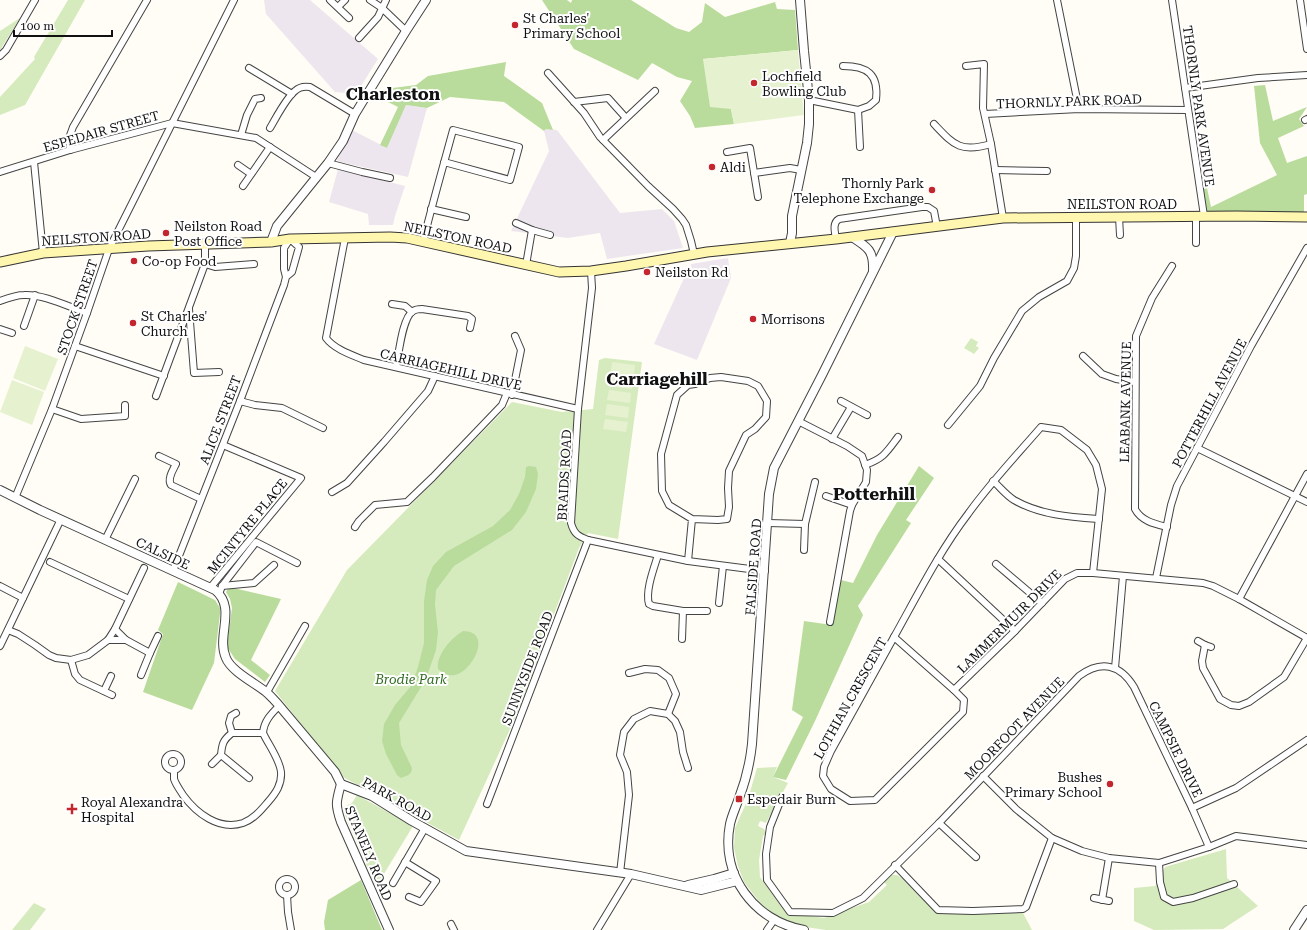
<svg xmlns="http://www.w3.org/2000/svg" width="1307" height="930" viewBox="0 0 1307 930" font-family="'Roboto Serif',serif">
<rect width="100%" height="100%" fill="#fffdf5"/>
<g fill="#eee6ef">
<polygon points="264,0 310,0 378,59 356,94 335,92 266,14"/>
<polygon points="406,105 427,108 408,177 340,162 337,160 352,130 387,148"/>
<polygon points="546,129 557,130 620,213 662,209 674,221 683,248 607,259 600,233 568,238 511,231 549,151 544,131"/>
<polygon points="338,169 405,186 395,216 393,225 369,225 368,214 329,202"/>
<polygon points="728,258 731,278 697,360 654,344 685,276 693,277 691,264"/>
</g>
<g fill="#d5ebbd">
<polygon points="68,0 85,0 25,105 0,115 0,97 35,59 34,57"/>
<polygon points="20,18 2,47 0,50 0,31"/>
<polygon points="971,338 978,342 976,346 979,348 974,354 964,348"/>
<polygon points="605,358 642,362 618,539 588,533 579,548 542,646 529,688 459,840 343,777 275,691 347,570 512,402 562,412 593,409 599,360"/>
<polygon points="777,767 773,777 788,783 767,821 766,823 760,821 758,826 764,829 766,833 763,836 759,860 760,877 786,913 824,918 869,902 887,885 884,882 890,875 897,875 903,879 938,914 1023,913 1032,930 826,930 792,925 776,918 764,908 744,882 738,866 734,848 735,828 748,799 757,768"/>
<polygon points="357,795 413,826 376,887 342,808 352,803"/>
<polygon points="1226,849 1227,878 1258,906 1223,929 1154,930 1134,921 1134,888 1155,886 1165,867"/>
<polygon points="34,903 46,909 30,930 12,930"/>
</g>
<g fill="#b9dc9c">
<polygon points="542,0 567,0 571,3 572,0 631,0 676,28 689,32 702,22 705,3 725,17 775,2 777,9 795,10 798,50 703,59 731,109 734,124 695,128 690,116 680,101 692,81 677,77 652,63 638,80 574,49"/>
<polygon points="506,62 504,76 542,103 553,130 546,129 544,131 504,102 450,97 427,108 406,105 387,148 380,145 398,107 374,95 377,90 416,85 428,76"/>
<polygon points="1265,85 1273,121 1307,107 1299,119 1304,126 1278,138 1287,163 1307,156 1307,194 1304,195 1304,214 1206,212 1203,189 1207,188 1211,207 1277,175 1260,143 1254,86"/>
<path d="M529,466L536,467L538,474L536,489L526,512L512,530L454,566L436,590L435,605L438,632L436,650L426,679L399,723L401,745L412,768C412,775 406,776 401,778L397,775L386,754L382,741L384,724L395,705L411,686L418,667L424,643V601L427,580L433,566L446,552L493,526L510,510L519,494L525,477L526,467Z"/>
<polygon points="919,466 934,478 906,520 911,523 858,606 863,615 815,721 786,780 773,777 803,717 792,710 804,621 832,625 841,580 853,583 877,535"/>
<polygon points="178,582 215,600 220,608 220,614 214,663 192,710 143,692 163,634 158,630"/>
<polygon points="229,587 281,599 251,660 270,675 265,682 235,659 227,647 232,608 230,599 226,592"/>
<path d="M463,631C496,631 469,680 449,675C445,674 441,671 438,669C436,655 451,638 463,631Z"/>
<polygon points="361,880 382,930 325,930 324,922 328,900"/>
</g>
<g fill="#e6f2cf">
<polygon points="798,50 804,115 734,124 731,109 710,107 703,59"/>
<polygon points="25,346 58,359 45,391 13,378"/>
<polygon points="612,362 635,365 634,376 611,373"/>
<polygon points="611,376 633,379 632,389 609,386"/>
<polygon points="12,380 44,392 32,425 0,412"/>
<polygon points="609,390 631,393 630,403 607,400"/>
<polygon points="607,404 629,407 628,418 605,415"/>
<polygon points="605,419 628,422 626,432 603,429"/>
</g>
<g fill="none" stroke-linecap="round" stroke-linejoin="round">
<defs>
<g id="minor">
<polyline points="330,0 349,18"/>
<polyline points="370,0 382,8 406,31"/>
<polyline points="1057,0 1079,109"/>
<polyline points="1172,0 1204,216"/>
<polyline points="1300,0 1307,49"/>
<polyline points="338,7 345,0"/>
<polyline points="359,38 378,17 386,0"/>
<polyline points="0,56 6,50 35,0"/>
<polyline points="966,66 984,64 983,108 991,144 1003,218"/>
<polyline points="249,68 292,94"/>
<polyline points="548,73 584,113 600,137 648,186 673,209 682,219 686,225 691,241 694,254"/>
<polyline points="1185,88 1258,78 1307,75"/>
<path d="M809,100L858,110L869,106L876,100C879,74 867,66 843,66"/>
<polyline points="574,102 608,98 626,118"/>
<polyline points="858,110 860,147"/>
<polyline points="985,114 1079,109 1188,110"/>
<polyline points="1305,120 1307,119"/>
<path d="M934,124C954,145 960,153 991,144"/>
<path d="M270,128C276,118 286,98 295,91C299,87 304,86 310,87L355,114"/>
<polyline points="241,135 247,115 255,99 261,98"/>
<polyline points="603,140 655,91"/>
<polyline points="70,150 69,138 73,127 147,0"/>
<polyline points="727,152 750,148 758,197"/>
<polyline points="34,162 43,253"/>
<polyline points="328,163 362,172 390,178"/>
<polyline points="238,165 251,174"/>
<polyline points="995,170 1047,171"/>
<polyline points="0,172 70,150 172,123 256,138 316,177"/>
<polyline points="754,173 790,168 801,170"/>
<polyline points="243,186 270,147"/>
<polyline points="431,209 466,217"/>
<polyline points="1196,216 1196,243"/>
<polyline points="1119,217 1120,235"/>
<polyline points="516,223 532,230 550,235"/>
<path d="M345,238L326,338C334,349 352,355 364,360L578,409"/>
<path d="M836,239C835,232 832,223 839,219L922,207H928L934,211L937,227"/>
<path d="M423,242C432,205 443,167 453,130L519,147L510,180L444,162"/>
<polyline points="205,264 215,267 254,264"/>
<polyline points="526,265 532,230"/>
<path d="M591,271L592,288L578,409L571,523C574,534 578,536 588,540L688,561L765,571"/>
<path d="M0,301C8,298 16,295 24,295C44,294 69,307 87,313"/>
<polyline points="392,304 405,306 412,312"/>
<polyline points="189,309 194,373 219,372"/>
<polyline points="24,326 35,295"/>
<polyline points="0,329 12,333"/>
<polyline points="75,346 164,376"/>
<polyline points="1083,356 1102,374 1116,379 1135,382"/>
<path d="M396,367C399,354 402,318 413,311C416,309 419,309 422,309L468,316L472,319L470,328"/>
<polyline points="512,395 521,350 515,336"/>
<polyline points="156,396 205,264 205,243"/>
<polyline points="240,401 255,405 282,408 323,428"/>
<polyline points="841,401 867,415"/>
<polyline points="52,409 81,419 125,416 125,405"/>
<polyline points="798,421 847,446 862,456 867,470 866,482 852,505 850,511 830,622"/>
<polyline points="948,425 980,386 994,358 1022,311 1039,297 1067,281 1074,268 1076,256 1076,217"/>
<polyline points="832,439 851,407"/>
<polyline points="1197,448 1307,502"/>
<path d="M159,456L176,464C173,470 167,479 171,485L201,499"/>
<path d="M865,465C884,458 886,453 898,437"/>
<path d="M993,481C1000,487 1006,495 1014,500C1040,515 1070,517 1099,519"/>
<polyline points="332,492 347,483 384,442 428,391 435,376"/>
<polyline points="826,496 852,505"/>
<polyline points="15,498 52,409 87,313 109,249 234,0"/>
<polyline points="768,523 805,524"/>
<polyline points="355,527 359,521 375,505 407,502 433,477 502,405 507,393"/>
<path d="M1167,527C1155,524 1141,521 1135,509L1136,336L1152,298L1172,266"/>
<polyline points="105,540 135,479"/>
<polyline points="804,550 805,524 815,482"/>
<path d="M658,555C654,568 645,591 649,604L653,606L683,611H707"/>
<polyline points="938,559 1015,631"/>
<polyline points="688,561 692,519 669,505 662,491 661,454 677,395 688,385 695,384 710,378 721,377 748,381 758,386 767,401 766,417 755,429 746,435 729,471 728,488 729,507 727,519 718,520 692,519"/>
<polyline points="50,562 129,599"/>
<polyline points="996,564 1042,603"/>
<polyline points="173,571 240,401 284,285 286,277 284,269 284,248 290,239 299,247 292,272 286,277"/>
<polyline points="1156,578 1171,505 1177,486 1251,346 1307,248"/>
<polyline points="0,586 23,598"/>
<polyline points="222,586 254,583 274,565"/>
<polyline points="210,588 301,478 223,445"/>
<polyline points="219,594 222,586 256,542 297,563"/>
<polyline points="1239,599 1307,474"/>
<polyline points="719,603 723,566"/>
<polyline points="8,630 18,634 35,645 49,655 56,658 71,660 88,655 108,640 115,629 144,568"/>
<polygon points="894,637 954,690 964,700 963,712 875,800 850,801 831,789 823,776 824,767 831,751"/>
<path d="M894,637C917,596 939,552 968,514C990,483 1016,456 1041,427L1061,430L1087,450L1096,465L1102,489L1093,573"/>
<polyline points="682,639 683,611"/>
<polyline points="108,640 126,640 115,629"/>
<polyline points="126,640 150,653 158,636"/>
<polyline points="1198,641 1205,645 1211,647"/>
<polyline points="1205,645 1202,661 1203,668 1220,699 1231,705 1239,706 1249,702 1284,677 1307,638"/>
<polyline points="0,646 61,519"/>
<polyline points="71,660 75,674 80,680 112,695"/>
<polyline points="1115,668 1123,576"/>
<polyline points="629,673 645,669 658,670 669,678 676,694 668,714"/>
<polyline points="141,675 150,653"/>
<polyline points="954,690 1015,631 1065,579 1077,573 1093,573 1203,583 1213,586 1239,599 1307,638"/>
<polyline points="104,691 111,676"/>
<polyline points="267,692 305,626"/>
<path d="M232,733C223,740 222,744 221,755L249,778"/>
<path d="M263,733C264,721 271,714 279,706"/>
<circle cx="173" cy="762" r="8"/>
<polyline points="212,764 221,755"/>
<path d="M174,770C174,773 174,776 174,779C176,785 180,790 183,795C196,813 219,831 243,823C254,819 261,810 268,802C276,793 282,784 281,772C280,760 268,744 263,733H232L229,723L231,716L236,713"/>
<polyline points="983,776 1016,809 1052,838 1082,851 1109,858 1159,863 1209,847 1236,836 1307,845"/>
<path d="M782,797L770,827L766,854L767,880L790,912L833,913L863,898L939,823L1079,676C1101,660 1120,664 1134,687L1192,808L1209,847"/>
<polyline points="487,804 588,540"/>
<polyline points="1192,808 1236,788 1307,740"/>
<polyline points="939,823 976,857"/>
<polyline points="405,862 436,881 421,902 409,897"/>
<polyline points="1159,863 1160,882 1164,897 1173,902 1193,898 1234,884"/>
<polyline points="895,865 938,910 973,911 1023,909 1026,907 1052,838"/>
<polyline points="620,873 629,795 627,772 620,755 624,732 634,719 650,711 668,714 675,721 680,732 683,752 688,768"/>
<circle cx="287" cy="887" r="8"/>
<polyline points="393,883 425,828"/>
<polyline points="287,895 288,912 291,930"/>
<polyline points="1094,898 1109,901"/>
<polyline points="1102,900 1109,858"/>
<polyline points="451,924 454,930"/>
<polyline points="597,930 631,874"/>
<polyline points="767,930 774,920"/>
</g>
<g id="tertiary">
<path d="M852,237C868,247 874,251 873,271"/>
<polyline points="271,242 277,226 328,163 343,141 355,114 406,31 426,0"/>
<polyline points="790,243 792,233 792,216 807,143 809,124 809,100 804,51 800,0"/>
<path d="M0,490L40,510L215,590C237,608 216,636 226,658C231,671 255,683 266,692C270,695 273,699 277,703L335,772L341,784L372,796L412,821L466,851L631,874L701,890L737,881"/>
<path d="M341,784C336,802 335,804 341,822L389,930"/>
<polyline points="688,885 714,879 734,873"/>
<path d="M804,930C754,921 720,875 730,824C732,815 736,807 739,798C746,780 750,763 752,744L769,494L774,468L822,375L893,232"/>
<polyline points="1294,930 1307,910"/>
</g>
<polyline id="secondary" points="0,262 43,253 148,246 271,242 290,239 390,237 407,238 559,272 591,271 626,266 707,252 836,239 1003,218 1236,216 1307,217"/>
</defs>
<use href="#minor" stroke="#444" stroke-width="8"/>
<use href="#tertiary" stroke="#444" stroke-width="10"/>
<use href="#secondary" stroke="#333" stroke-width="11"/>
<use href="#minor" stroke="#fff" stroke-width="6"/>
<use href="#tertiary" stroke="#fff" stroke-width="8"/>
<use href="#secondary" stroke="#fff6b0" stroke-width="9"/>
</g>
<g fill="#c4262e" stroke="#fff" stroke-width="1.5">
<circle cx="515" cy="25" r="4"/>
<circle cx="754" cy="83" r="4"/>
<circle cx="712" cy="167" r="4"/>
<circle cx="932" cy="190" r="4"/>
<circle cx="166" cy="233" r="4"/>
<circle cx="134" cy="261" r="4"/>
<circle cx="647" cy="272" r="4"/>
<circle cx="753" cy="319" r="4"/>
<circle cx="133" cy="323" r="4"/>
<circle cx="1110" cy="784" r="4"/>
<rect x="735" y="795" width="8" height="8" rx="2"/>
<path d="M70 803h4v4h4v4h-4v4h-4v-4h-4v-4h4z"/>
</g>
<g text-anchor="middle" stroke-width="4" stroke-linejoin="round" paint-order="stroke">
<g font-size="13" fill="#111" stroke="#fff" text-anchor="start">
<text x="523" y="23">St Charles'<tspan x="523" dy="15">Primary School</tspan></text>
<text x="762" y="81">Lochfield<tspan x="762" dy="15">Bowling Club</tspan></text>
<text x="720" y="172">Aldi</text>
<text x="924" y="188" text-anchor="end">Thornly Park<tspan x="924" dy="15">Telephone Exchange</tspan></text>
<text x="174" y="231">Neilston Road<tspan x="174" dy="15">Post Office</tspan></text>
<text x="142" y="266">Co-op Food</text>
<text x="655" y="277">Neilston Rd</text>
<text x="141" y="321">St Charles'<tspan x="141" dy="15">Church</tspan></text>
<text x="761" y="324">Morrisons</text>
<text x="1102" y="782" text-anchor="end">Bushes<tspan x="1102" dy="15">Primary School</tspan></text>
<text x="747" y="804">Espedair Burn</text>
<text x="81" y="807">Royal Alexandra<tspan x="81" dy="15">Hospital</tspan></text>
</g>
<g font-size="13" fill="#111" stroke="#fff">
<text transform="translate(1069 101) rotate(-2)" y="5">THORNLY PARK ROAD</text>
<text transform="translate(1199 106) rotate(82)" y="5">THORNLY PARK AVENUE</text>
<text transform="translate(101 131) rotate(-16)" y="5">ESPEDAIR STREET</text>
<text x="1122" y="209">NEILSTON ROAD</text>
<text transform="translate(96 237) rotate(-4)" y="5">NEILSTON ROAD</text>
<text transform="translate(458 237) rotate(12)" y="5">NEILSTON ROAD</text>
<text transform="translate(77 307) rotate(-71)" y="5">STOCK STREET</text>
<text transform="translate(451 369) rotate(13)" y="5">CARRIAGEHILL DRIVE</text>
<text transform="translate(1125 402) rotate(-89)" y="5">LEABANK AVENUE</text>
<text transform="translate(1209 403) rotate(-62)" y="5">POTTERHILL AVENUE</text>
<text transform="translate(220 420) rotate(-69)" y="5">ALICE STREET</text>
<text transform="translate(564 475) rotate(-87)" y="5">BRAIDS ROAD</text>
<text transform="translate(247 526) rotate(-51)" y="5">MCINTYRE PLACE</text>
<text transform="translate(163 553) rotate(25)" y="5">CALSIDE</text>
<text transform="translate(753 567) rotate(-86)" y="5">FALSIDE ROAD</text>
<text transform="translate(1009 621) rotate(-45)" y="5">LAMMERMUIR DRIVE</text>
<text transform="translate(527 668) rotate(-69)" y="5">SUNNYSIDE ROAD</text>
<text transform="translate(850 698) rotate(-61)" y="5">LOTHIAN CRESCENT</text>
<text transform="translate(1014 728) rotate(-46)" y="5">MOORFOOT AVENUE</text>
<text transform="translate(1176 749) rotate(64)" y="5">CAMPSIE DRIVE</text>
<text transform="translate(397 799) rotate(29)" y="5">PARK ROAD</text>
<text transform="translate(369 853) rotate(67)" y="5">STANELY ROAD</text>
</g>
<g font-size="13" font-style="italic" fill="#2f6b1f" stroke="#fff">
<text x="411" y="684">Brodie Park</text>
</g>
<g font-size="17" font-weight="bold" fill="#111" stroke="#fff">
<text x="393" y="100">Charleston</text>
<text x="657" y="385">Carriagehill</text>
<text x="874" y="500">Potterhill</text>
</g>
</g>
<path d="M14 30v6h98v-6" fill="none" stroke="#111111" stroke-width="2"/>
<text x="20" y="30" font-size="12" fill="#111111" stroke="#ffffff" stroke-width="3" paint-order="stroke">100 m</text>
</svg>
